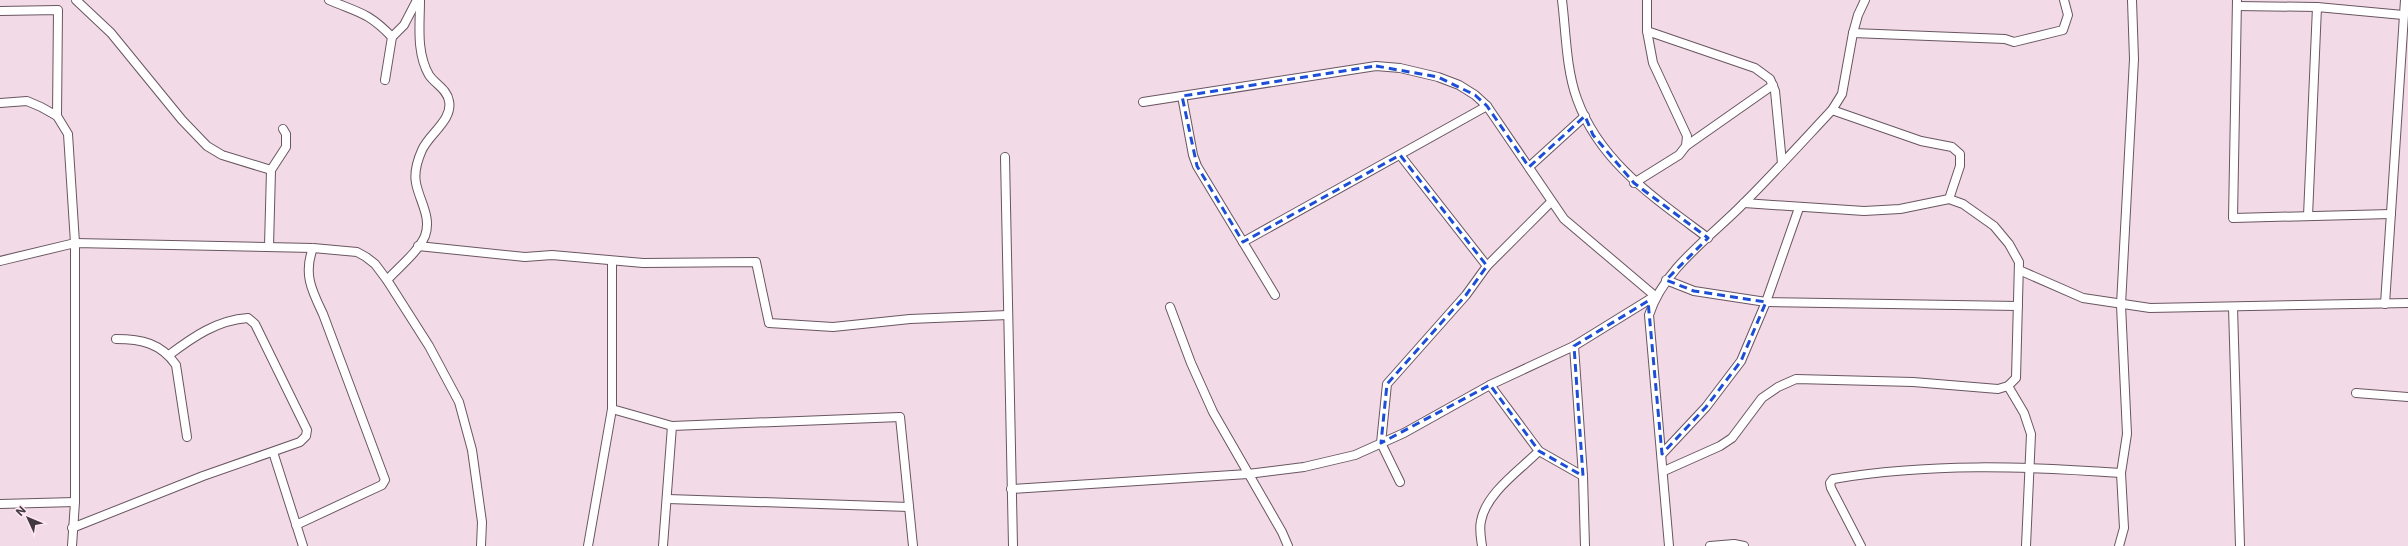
<svg xmlns="http://www.w3.org/2000/svg" width="2408" height="546" viewBox="0 0 2408 546" font-family="Inter,sans-serif">
<rect width="100%" height="100%" fill="#f2dae7"/>
<g fill="none" stroke-linecap="round" stroke-linejoin="round">
<defs>
<g id="minor">
<polyline points="76,0 111,33 182,120 207,146 222,155 271,170"/>
<path d="M329,0C359,13 368,12 392,37"/>
<path d="M1562,0C1566,32 1566,69 1577,99C1600,163 1656,199 1708,238"/>
<polyline points="2237,0 2233,218 2391,214"/>
<polyline points="2237,6 2317,7"/>
<polyline points="0,11 58,10 57,116"/>
<polyline points="1647,31 1755,68 1770,79 1775,91 1782,163"/>
<polyline points="1853,33 2005,39 2014,42 2063,30 2068,15 2064,0"/>
<polyline points="385,80 392,37 404,25 417,0"/>
<polyline points="1182,96 1193,155 1197,166 1275,295"/>
<polyline points="1143,102 1376,66 1400,68 1438,77 1459,85 1475,95 1487,106 1564,219 1655,296"/>
<polyline points="0,103 27,101 41,107 57,116 68,134 75,243 75,502 72,546"/>
<polyline points="1832,110 1921,141 1952,147 1960,154 1960,166 1949,199"/>
<polyline points="1686,146 1773,85"/>
<polyline points="1400,155 1487,266"/>
<polyline points="1005,157 1013,546"/>
<polyline points="1529,167 1585,116"/>
<polyline points="1634,183 1679,155 1686,146 1687,136 1653,63 1647,31 1647,0"/>
<polyline points="2308,216 2317,7 2403,15"/>
<polyline points="1243,242 1487,106"/>
<polyline points="269,246 271,170 286,147 286,134 283,129"/>
<polyline points="418,246 525,257 552,255 643,263 756,262 769,323 833,327 910,319 1008,315"/>
<polyline points="0,261 75,243 313,248 357,252 366,257 375,264 387,280 429,346 459,402 472,450 482,522 481,546"/>
<polyline points="612,261 612,409 672,426"/>
<polyline points="2019,270 2083,298 2150,308 2408,303"/>
<path d="M387,280C399,267 418,252 425,236C432,217 419,200 416,183C414,173 418,159 422,150C429,134 453,120 449,101C447,89 435,84 429,75C416,52 420,25 420,0"/>
<polyline points="1666,280 1694,291 1766,302 2018,306"/>
<polyline points="2385,304 2405,0"/>
<polyline points="1170,307 1191,363 1213,412 1282,532 1288,546"/>
<polyline points="2233,307 2240,546"/>
<path d="M116,339C141,339 161,343 176,365L187,437"/>
<polyline points="1574,346 1583,476 1585,546"/>
<polyline points="1490,385 1539,451 1583,476"/>
<polyline points="2008,386 2024,413 2031,434 2026,546"/>
<polyline points="2356,393 2408,397"/>
<polyline points="273,452 303,546"/>
<polyline points="1662,454 1706,407 1741,361 1766,302 1799,208"/>
<polyline points="1664,471 1720,446 1732,438 1762,398 1778,387 1796,379 1913,382 1998,389 2008,386 2016,378 2019,262 2009,244 1994,226 1963,204 1949,199 1900,209 1864,211 1744,203"/>
<polyline points="1400,482 1381,443 1387,384 1466,295 1487,266 1551,202"/>
<polyline points="1011,489 1248,474 1304,467 1355,455 1404,433 1490,385 1574,346 1655,296"/>
<polyline points="668,499 909,507"/>
<polyline points="0,504 75,502"/>
<path d="M296,525L382,485L385,480L323,314C312,291 303,274 313,248"/>
<path d="M72,528L203,476L300,442L306,436L307,430L255,324L248,318C217,320 193,337 169,355"/>
<polyline points="588,546 612,409"/>
<polyline points="663,546 672,426 900,417 913,546"/>
<path d="M1482,546C1481,538 1479,529 1481,521C1486,493 1520,470 1539,451"/>
<path d="M1669,546L1649,315C1664,268 1711,237 1744,203C1774,173 1803,141 1832,110L1842,94L1853,33L1858,15L1865,0"/>
<polyline points="1710,546 1734,544 1744,546"/>
<path d="M1861,546L1831,488L1830,483L1833,479C1929,463 2024,466 2121,473"/>
<polyline points="2119,546 2124,528 2121,473 2127,434 2121,305 2134,59 2132,0"/>
</g>
</defs>
<use href="#minor" stroke="#695661" stroke-width="10"/>
<use href="#minor" stroke="#fff" stroke-width="8"/>
</g>
<path fill="none" stroke="#1d4ed8" stroke-width="3" stroke-dasharray="8 5" stroke-linejoin="round" d="M1376,66L1438,77L1475,95L1487,106L1529,167L1585,116L1593,135L1634,183L1708,238L1666,280L1694,291L1766,302L1741,361L1706,407L1662,454L1648,301L1574,346L1583,476L1539,451L1490,385L1381,443L1387,384L1466,295L1487,266L1400,155L1243,242L1197,166L1182,96Z"/>
<g transform="translate(28 518) rotate(314)" stroke="#ffe7f4" stroke-width="3" paint-order="stroke">
<path d="M0-3L7 15L0 10L-7 15Z" fill="#42393e"/>
<text y="-6" font-size="11" font-weight="bold" text-anchor="middle" fill="#42393e">N</text>
</g>
</svg>
